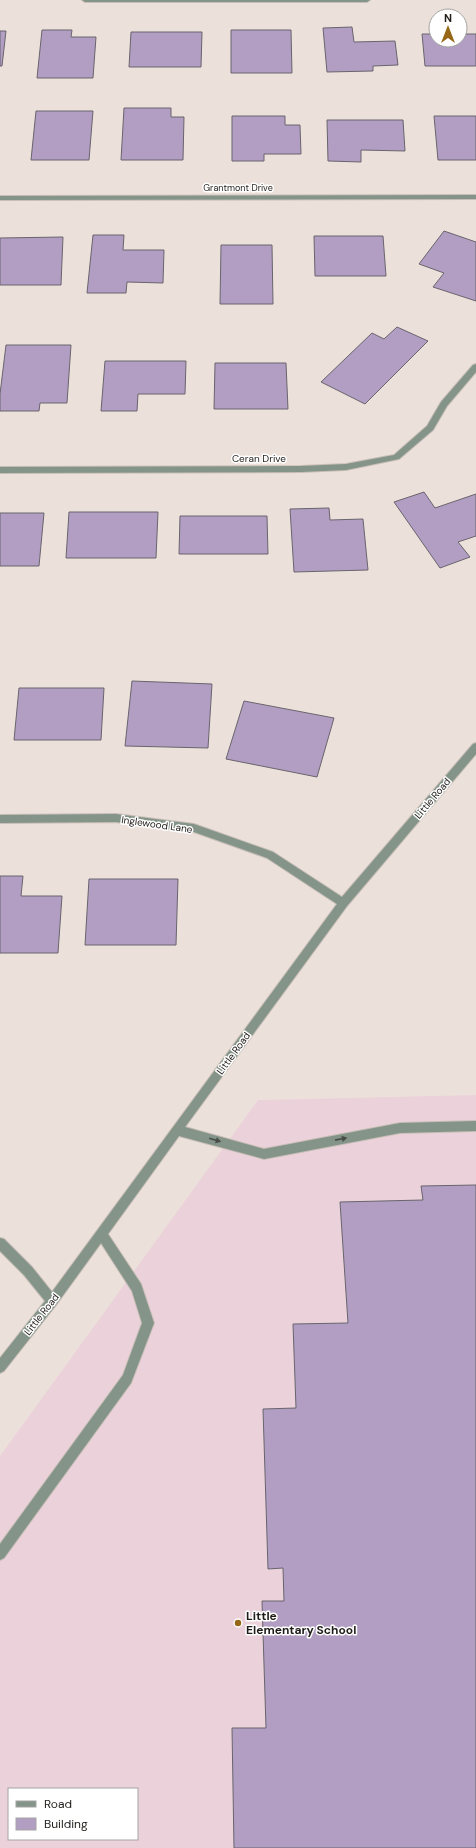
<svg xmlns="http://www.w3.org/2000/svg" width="476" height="1848" viewBox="0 0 476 1848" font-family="'DM Sans',sans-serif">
<rect width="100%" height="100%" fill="#ece1da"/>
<path fill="#ebd2da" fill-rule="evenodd" d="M476,1095V1848H0V1456L258,1100ZM9,1789H137V1839H9Z"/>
<g fill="#b19ec2" stroke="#69646d">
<polygon points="352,27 354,42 395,41 398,65 373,66 373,71 327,72 323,28"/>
<polygon points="42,30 72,30 71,37 96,37 93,78 37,78"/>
<polygon points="231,30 291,30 292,73 231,73"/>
<polygon points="0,31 6,31 2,66 0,66"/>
<polygon points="131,32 202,32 201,67 129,67"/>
<polygon points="422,34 436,34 436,40 460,40 460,34 476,34 476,66 425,66"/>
<polygon points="124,108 171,108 171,117 184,117 183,160 121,160"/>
<polygon points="36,111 93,111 89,160 31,160"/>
<polygon points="232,116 285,116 285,125 300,125 301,154 264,154 264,161 232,161"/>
<polygon points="434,116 476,116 476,160 438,160"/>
<polygon points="327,120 403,120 405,151 361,150 361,162 328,161"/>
<polygon points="444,231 476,242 476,301 433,287 444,273 419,264"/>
<polygon points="93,235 124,235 123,250 164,250 163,283 127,282 126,293 87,293"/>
<polygon points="314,236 383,236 386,276 315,276"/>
<polygon points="63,237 61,285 0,285 0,238"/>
<polygon points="221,245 272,245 273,304 220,304"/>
<polygon points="397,327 428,341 365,404 321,382 372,333 384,339"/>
<polygon points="6,345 71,345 67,403 40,403 39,411 0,411 0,394"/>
<polygon points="105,361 186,361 185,394 138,394 137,411 101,411"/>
<polygon points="215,363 286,363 288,409 214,409"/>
<polygon points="424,492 435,508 476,494 476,536 458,542 470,557 440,568 394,502"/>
<polygon points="329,508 330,520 363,519 368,570 294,572 290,509"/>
<polygon points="69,512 158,512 156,558 66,558"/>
<polygon points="0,513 44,513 39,566 0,566"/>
<polygon points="180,516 267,516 268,554 179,554"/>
<polygon points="132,681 212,684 208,748 125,746"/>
<polygon points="19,688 104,688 101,740 14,740"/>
<polygon points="244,701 334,718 317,777 226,759"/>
<polygon points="0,876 23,876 21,896 62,896 58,953 0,953"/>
<polygon points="89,879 178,879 176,945 85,945"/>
<polygon points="476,1185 476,1848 234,1848 232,1728 266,1728 262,1601 284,1601 283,1568 268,1569 263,1409 296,1408 293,1324 348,1323 340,1202 423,1200 421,1186"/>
</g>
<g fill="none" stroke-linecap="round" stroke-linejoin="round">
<defs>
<g id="minor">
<polygon points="82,0 370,0 367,2 85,2"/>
<polygon points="476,195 476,199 0,200 0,196"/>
<polygon points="476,364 476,372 447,406 433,430 399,459 346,470 301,472 0,473 0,467 301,466 346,464 394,455 427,426 441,402 473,365"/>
<polygon points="476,743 476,754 347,906 185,1127 264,1149 400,1123 476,1121 476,1131 400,1133 264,1159 179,1136 108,1234 141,1284 154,1323 131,1383 4,1558 0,1560 0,1544 123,1375 142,1323 132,1291 101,1243 56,1305 4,1371 0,1373 0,1358 45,1301 24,1275 0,1251 0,1238 4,1239 32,1267 52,1292 337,904 267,858 194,832 116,822 0,823 0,815 116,814 194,824 273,852 342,897 473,744"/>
</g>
</defs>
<use href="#minor" stroke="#c7beb7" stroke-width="2"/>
<use href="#minor" fill="#849489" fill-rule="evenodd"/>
</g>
<defs><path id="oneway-solid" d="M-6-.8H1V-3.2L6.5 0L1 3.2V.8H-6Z"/></defs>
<g fill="#474c46">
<use href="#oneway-solid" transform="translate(341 1139) rotate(-11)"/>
<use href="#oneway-solid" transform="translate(215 1140) rotate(16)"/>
</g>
<circle fill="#966716" stroke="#fff" stroke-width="1.5" cx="238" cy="1623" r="4"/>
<g text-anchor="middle" stroke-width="3" stroke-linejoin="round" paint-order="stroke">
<g font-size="9" fill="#1f1c19" stroke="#fff">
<text x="238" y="191">Grantmont Drive</text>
</g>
<g font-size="10" fill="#1f1c19" stroke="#fff">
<text x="259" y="462">Ceran Drive</text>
<text transform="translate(432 798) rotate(-50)" y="4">Little Road</text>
<text transform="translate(157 824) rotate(8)" y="4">Inglewood Lane</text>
<text transform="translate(233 1053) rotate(-54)" y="4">Little Road</text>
<text transform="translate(41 1314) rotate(-52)" y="4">Little Road</text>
</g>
<g font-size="12" font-weight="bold" fill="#1f1c19" stroke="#fff" text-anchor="start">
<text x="246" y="1620">Little<tspan x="246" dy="14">Elementary School</tspan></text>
</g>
</g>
<rect x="8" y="1788" width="130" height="52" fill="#ffffff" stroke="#a5a4a3"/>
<rect x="16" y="1801" width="20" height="6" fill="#849489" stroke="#a5a4a3"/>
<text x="44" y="1808" font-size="12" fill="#1f1c19">Road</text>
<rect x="16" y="1818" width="20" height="12" fill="#b19ec2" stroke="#a5a4a3"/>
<text x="44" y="1828" font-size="12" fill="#1f1c19">Building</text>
<g transform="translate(448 28)"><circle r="19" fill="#ffffff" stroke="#a5a4a3"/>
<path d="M0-3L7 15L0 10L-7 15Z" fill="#966716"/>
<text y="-6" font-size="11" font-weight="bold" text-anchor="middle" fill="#1f1c19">N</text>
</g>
</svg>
